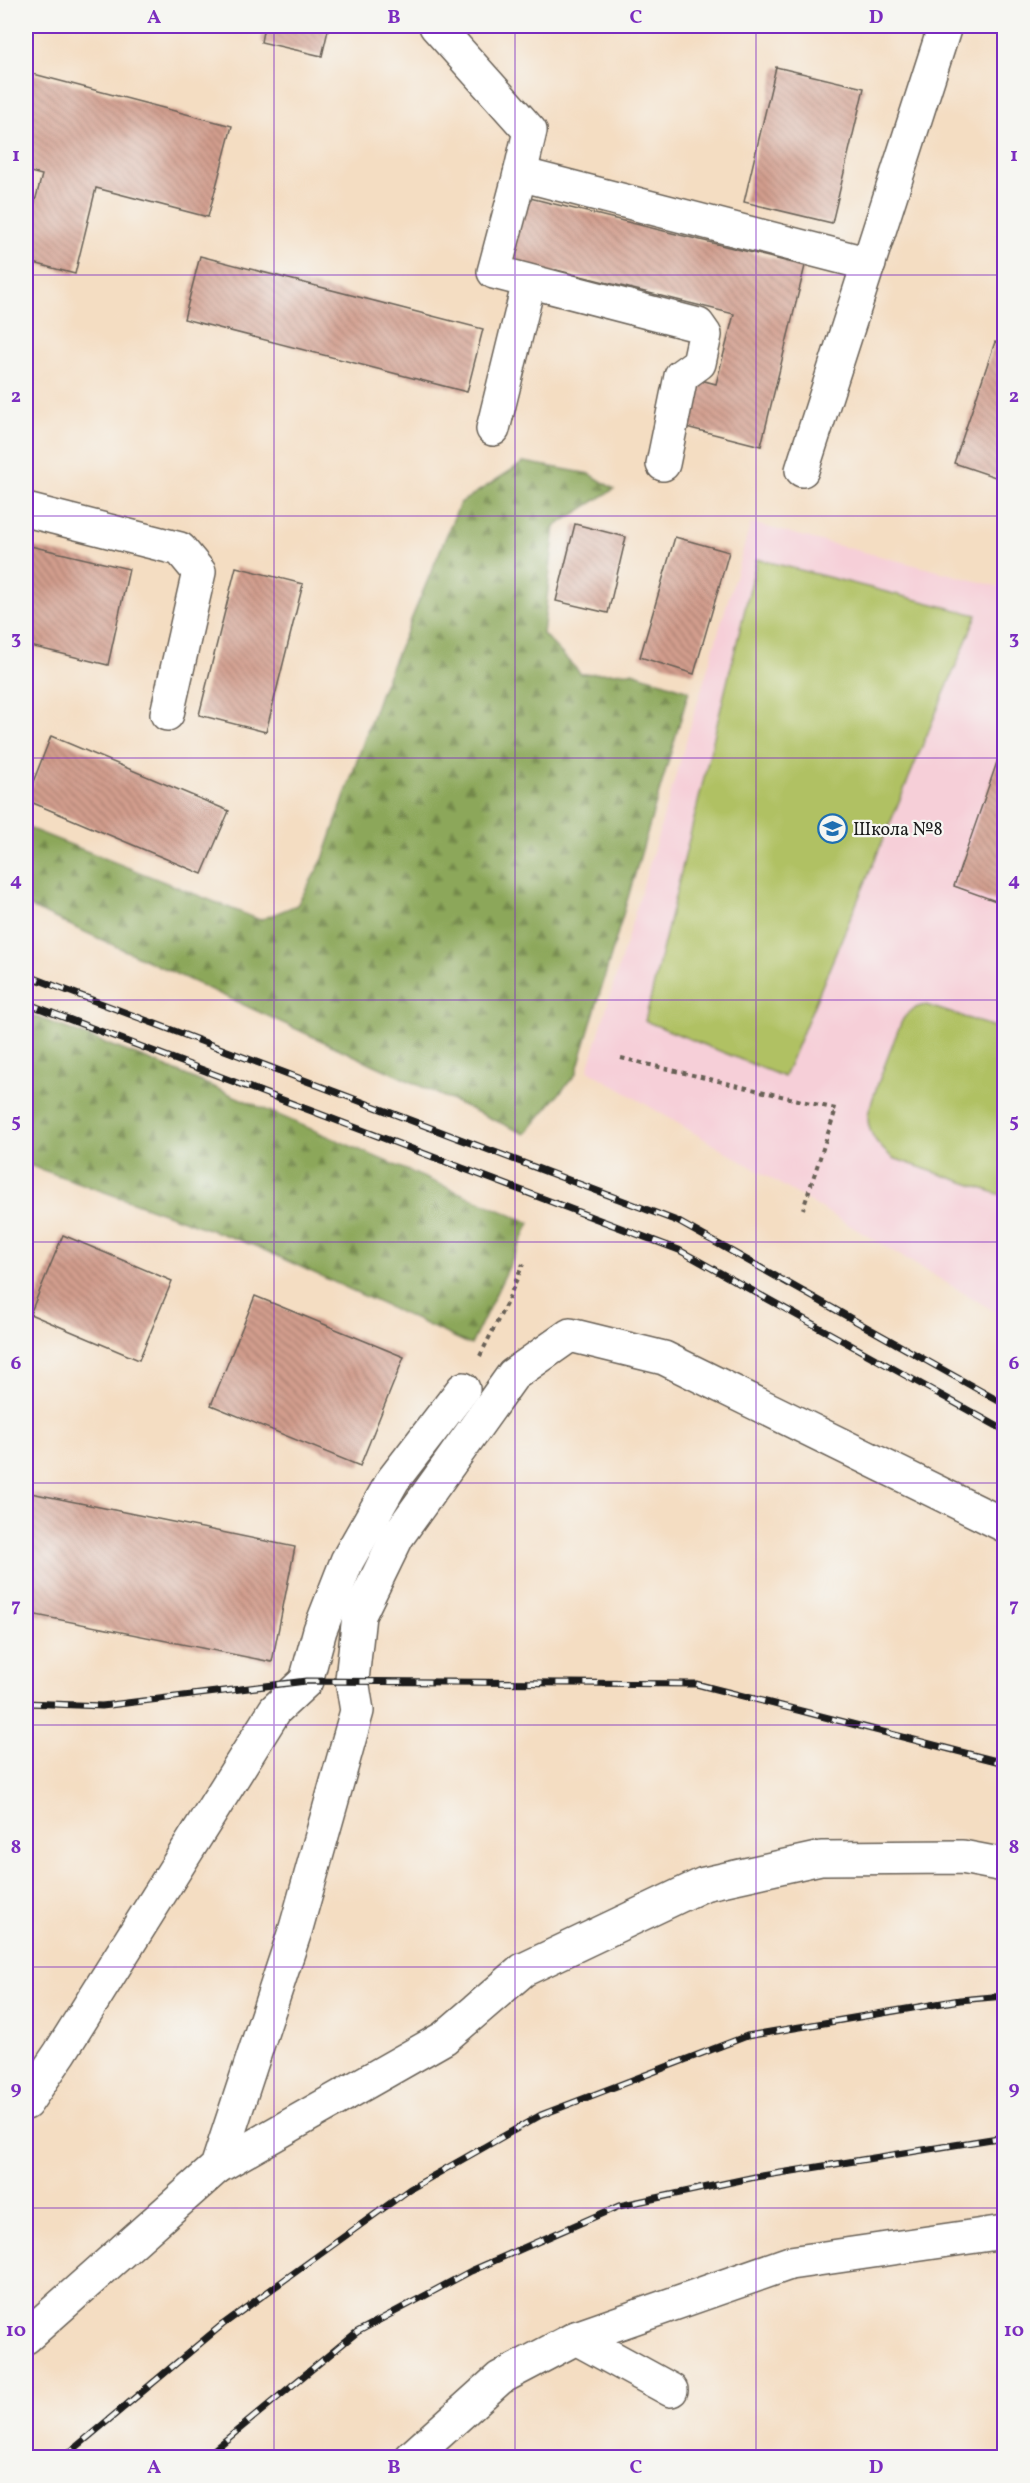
<svg xmlns="http://www.w3.org/2000/svg" width="1030" height="2483" viewBox="0 0 1030 2483" font-family="Vollkorn,serif">
<defs>
<pattern id="forest-firs" width="22" height="20" patternUnits="userSpaceOnUse" patternTransform="scale(1.5)"><rect width="22" height="20" fill="#8ca75a"/><path d="M5 1l3.5 6h-7zM16 11l3.5 6h-7z" fill="#72874a"/></pattern>
<pattern id="building-back-hatch" width="6" height="6" patternUnits="userSpaceOnUse" patternTransform="scale(1.5)"><rect width="6" height="6" fill="#d29d8d"/><path d="M-1 5l2 2M0 0l6 6M5-1l2 2" fill="none" stroke="#aa7f72"/></pattern>
</defs>
<rect width="100%" height="100%" fill="#f6f6f2"/>
<filter id="ink" filterUnits="userSpaceOnUse"><feTurbulence type="fractalNoise" baseFrequency=".0167" numOctaves="2"/><feDisplacementMap in="SourceGraphic" scale="12" xChannelSelector="R" yChannelSelector="G"/><feConvolveMatrix kernelMatrix="1 2 1 2 8 2 1 2 1" color-interpolation-filters="sRGB"/></filter>
<filter id="wash" filterUnits="userSpaceOnUse"><feTurbulence type="fractalNoise" baseFrequency=".008" numOctaves="4" result="noise"/><feDisplacementMap in="SourceGraphic" scale="24" xChannelSelector="R" yChannelSelector="G"/><feGaussianBlur stdDeviation="1.35" result="paint"/><feColorMatrix in="noise" values="0 0 0 0 0 0 0 0 0 0 0 0 0 0 0 0 0 1.4 0 .05"/><feComposite in="paint" operator="in"/></filter>
<g filter="url(#wash)">
<rect width="100%" height="100%" fill="#f4ddc2"/>
<polygon fill="#f6cfd8" points="751,523 1004,588 1004,1317 588,1070"/>
<g fill="url(#forest-firs)" stroke="#54623b" stroke-width="1.5">
<polygon points="524,462 590,474 614,489 555,526 543,634 581,674 632,672 689,691 576,1074 525,1134 26,905 26,827 260,920 297,905 323,859 380,694 460,503"/>
<polygon points="26,1013 162,1065 530,1223 471,1345 253,1245 26,1164"/>
</g>
<g fill="#b0c164" stroke="#666e40" stroke-width="1.5">
<polygon points="757,559 977,615 784,1077 645,1021"/>
<path d="M926,1005L1004,1030V1196L893,1158C880,1148 867,1134 868,1116C868,1108 899,1026 903,1019C910,1010 915,1007 926,1005Z"/>
</g>
<g id="blocks">
<g fill="url(#building-back-hatch)">
<polygon points="264,26 329,26 322,56 261,42"/>
<polygon points="776,67 864,88 832,223 744,202"/>
<polygon points="26,72 232,126 208,217 96,188 75,274 26,261 26,207 33,209 42,175 26,171"/>
<polygon points="522,196 805,266 761,446 682,426 693,378 716,384 734,314 556,270 553,282 504,270"/>
<polygon points="200,256 483,329 467,392 184,319"/>
<polygon points="995,342 1004,345 1004,480 954,463"/>
<polygon points="575,524 626,537 608,613 556,601"/>
<polygon points="675,537 729,552 694,674 640,657"/>
<polygon points="26,545 129,569 108,665 26,645"/>
<polygon points="236,567 303,584 266,732 199,715"/>
<polygon points="51,736 229,811 202,874 26,800"/>
<polygon points="1004,742 1004,904 954,886"/>
<polygon points="26,759 33,762 26,783"/>
<polygon points="63,1235 172,1281 139,1360 30,1314"/>
<polygon points="255,1296 404,1357 360,1466 211,1405"/>
<polygon points="26,1492 295,1547 272,1662 26,1613"/>
</g>
</g>
</g>
<g filter="url(#ink)">
<use href="#blocks" fill-opacity="0" stroke="#686056" stroke-width="1.5"/>
<g fill="none" stroke-linecap="round" stroke-linejoin="round">
<defs>
<g id="minor">
<polyline points="436,26 530,131 520,174"/>
<polyline points="493,429 529,282"/>
<polyline points="663,464 681,376 699,363 705,335 698,325 494,272 520,174 869,264"/>
<polyline points="802,470 945,26"/>
<polyline points="26,510 180,549 199,572 167,714"/>
<polyline points="26,2103 60,2053 275,1710 306,1681 320,1630 347,1561 393,1480 463,1389"/>
<polyline points="217,2167 444,2038 523,1970 704,1884 821,1858 962,1857 1004,1865"/>
<polyline points="26,2337 217,2167 296,1928 357,1711 352,1680 359,1615 397,1537 513,1375 570,1335 664,1358 1004,1525"/>
<polyline points="576,2338 790,2263 1004,2232"/>
<polyline points="411,2458 500,2378 576,2338 671,2390"/>
</g>
</defs>
<use href="#minor" stroke="#686056" stroke-width="36"/>
<g stroke="#686056" stroke-width="4" stroke-dasharray="4.5 4.5" stroke-linecap="butt">
<polyline points="621,1058 836,1109 803,1209"/>
<polyline points="480,1356 508,1300 523,1264"/>
</g>
<use href="#minor" stroke="#fff" stroke-width="33"/>
<defs>
<g id="rail">
<polyline points="26,975 677,1221 1004,1404"/>
<polyline points="26,1003 679,1250 1004,1430"/>
<polyline points="26,1703 102,1706 306,1681 696,1684 1004,1763"/>
<polyline points="63,2458 222,2325 410,2189 541,2115 747,2036 960,2000 1004,1996"/>
<polyline points="204,2458 357,2332 471,2271 619,2206 755,2177 1004,2137"/>
</g>
</defs>
<use href="#rail" stroke="#1c1c1c" stroke-width="7"/>
<use href="#rail" stroke="#f6f6f2" stroke-width="4.5" stroke-dasharray="14" stroke-linecap="butt"/>
</g>
</g>
<path fill="none" stroke="#7b2cbf" stroke-width="1.5" stroke-opacity="0.55" d="M274,26V2458M515,26V2458M756,26V2458M26,275H1004M26,516H1004M26,758H1004M26,1000H1004M26,1242H1004M26,1483H1004M26,1725H1004M26,1967H1004M26,2208H1004"/>
<defs>
<symbol id="school-ring" viewBox="-11 -11 22 22"><circle r="9.5" fill="#f6f6f2" stroke="#1f6fb2" stroke-width="1.5"/><path d="M0-5L7-2L0 1L-7-2ZM-4 1L0 2.5L4 1V4Q0 6-4 4Z" fill="#1f6fb2"/></symbol>
</defs>
<g fill-rule="evenodd">
<use href="#school-ring" x="816" y="812" width="33" height="33"/>
</g>
<g text-anchor="middle" stroke-width="4.5" stroke-linejoin="round" paint-order="stroke">
<g font-size="18" fill="#1c1c1c" stroke="#f6f6f2" text-anchor="start">
<text x="853" y="835">Школа №8</text>
</g>
</g>
<rect width="1030" height="2483" fill="none" stroke="#f6f6f2" stroke-width="66"/>
<rect x="33" y="33" width="964" height="2417" fill="none" stroke="#7b2cbf" stroke-width="2"/>
<g font-size="20" text-anchor="middle" font-weight="bold" fill="#7b2cbf">
<text x="154" y="23">A</text>
<text x="394" y="23">B</text>
<text x="636" y="23">C</text>
<text x="876" y="23">D</text>
<text x="16" y="161">1</text>
<text x="1014" y="161">1</text>
<text x="16" y="402">2</text>
<text x="1014" y="402">2</text>
<text x="16" y="644">3</text>
<text x="1014" y="644">3</text>
<text x="16" y="886">4</text>
<text x="1014" y="886">4</text>
<text x="16" y="1127">5</text>
<text x="1014" y="1127">5</text>
<text x="16" y="1369">6</text>
<text x="1014" y="1369">6</text>
<text x="16" y="1611">7</text>
<text x="1014" y="1611">7</text>
<text x="16" y="1853">8</text>
<text x="1014" y="1853">8</text>
<text x="16" y="2094">9</text>
<text x="1014" y="2094">9</text>
<text x="16" y="2336">10</text>
<text x="1014" y="2336">10</text>
<text x="154" y="2473">A</text>
<text x="394" y="2473">B</text>
<text x="636" y="2473">C</text>
<text x="876" y="2473">D</text>
</g>
</svg>
